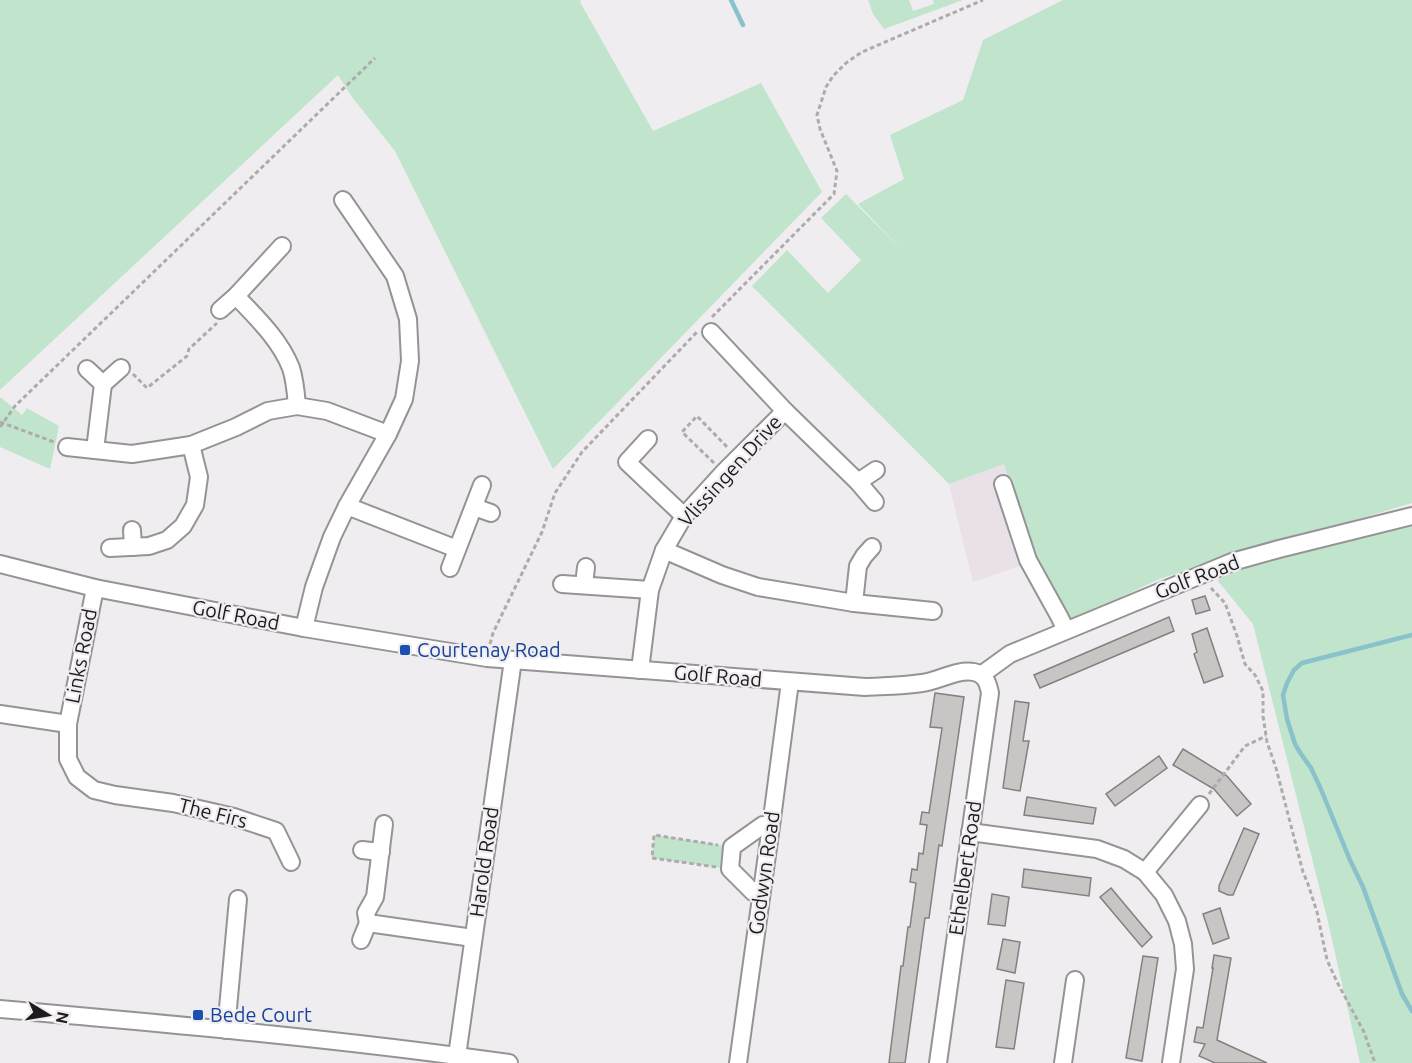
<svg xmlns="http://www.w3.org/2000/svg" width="1412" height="1063" viewBox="0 0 1412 1063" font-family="Ubuntu,sans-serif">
<rect width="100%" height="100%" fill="#f0edf0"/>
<polygon fill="#e9e0e8" points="1004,464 1035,561 973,582 949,484"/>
<g fill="#c0e4cc">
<polygon points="0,0 581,0 580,2 653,131 761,83 822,192 553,469 395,151 352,97 338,75 0,390"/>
<polygon points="868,0 909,0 913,11 934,4 933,0 963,0 884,29 873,14"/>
<polygon points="1063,0 1412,0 1412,503 1159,579 1069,622 1035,561 1004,464 949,484 752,286 787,250 828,293 861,260 821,218 846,194 905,253 858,204 904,179 890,135 963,100 983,40"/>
<polygon points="0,397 22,415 27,408 59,426 50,469 0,447"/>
<polygon points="1412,521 1412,1063 1360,1063 1328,922 1253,624 1218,581 1224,573 1245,563"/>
<polygon points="654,835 732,847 730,869 652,858"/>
</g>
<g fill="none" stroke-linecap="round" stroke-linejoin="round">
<g stroke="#8ac2cb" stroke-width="4.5">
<polyline points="731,0 743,25"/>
<polyline points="1412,635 1302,663 1294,670 1287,683 1283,695 1287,719 1295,744 1301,754 1311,768 1320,787 1350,860 1363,887 1402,994 1412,1011"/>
</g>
</g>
<g fill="#c9c5c4" stroke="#848080" stroke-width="1.5">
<polygon points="1205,596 1210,610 1196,614 1192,600"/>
<polygon points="1169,617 1174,631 1040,688 1034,675"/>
<polygon points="1207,628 1223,676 1204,683 1194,654 1197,652 1192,634"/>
<polygon points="935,693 964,697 942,846 939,845 929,918 925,918 905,1063 889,1063 901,966 903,966 908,927 910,927 916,883 910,882 912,869 917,870 919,853 923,854 927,825 920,824 922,812 929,813 942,728 930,727"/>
<polygon points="1015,701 1029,703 1023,741 1029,741 1020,791 1003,788"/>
<polygon points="1183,749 1227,776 1251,804 1237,816 1214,789 1173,765"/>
<polygon points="1159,756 1167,768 1115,806 1106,794"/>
<polygon points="1027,797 1096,808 1093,824 1024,815"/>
<polygon points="1244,828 1259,834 1233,895 1228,895 1219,891 1219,886"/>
<polygon points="1024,869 1091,878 1089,896 1022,887"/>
<polygon points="1111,888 1152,937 1142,947 1100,897"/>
<polygon points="992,894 1009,897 1005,926 988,924"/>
<polygon points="1220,908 1229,938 1213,944 1203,914"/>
<polygon points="1003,939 1020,942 1015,973 997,969"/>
<polygon points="1214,955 1231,958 1217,1040 1267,1063 1215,1063 1199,1056 1205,1044 1194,1042 1197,1027 1203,1028 1213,968 1212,968"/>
<polygon points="1143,956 1158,958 1142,1061 1126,1058"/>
<polygon points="1006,980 1024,983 1014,1049 996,1047"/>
</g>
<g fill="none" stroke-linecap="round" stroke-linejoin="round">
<defs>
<g id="minor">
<path d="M236,296C257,318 280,340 291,368C295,380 296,394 297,406"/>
<polyline points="220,310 236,296 282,246"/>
<polyline points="711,332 785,411 858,482 875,502"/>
<polyline points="87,369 103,384 95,450"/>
<polyline points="103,384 121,368"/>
<polyline points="648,439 627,462 684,516"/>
<polyline points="67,447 132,454 191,445 236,427 268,411 297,406 327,411 388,434"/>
<polyline points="858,482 876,470"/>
<polyline points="1003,484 1028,560 1059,616 1066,630"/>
<polyline points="347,506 457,549"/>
<polyline points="474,507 491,513"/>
<polyline points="132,530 133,547"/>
<polyline points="110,548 149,546 167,540 183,526 195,505 199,477 191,445"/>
<polyline points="664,550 722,575 758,587 854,603 933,611"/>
<path d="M0,564L95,588L304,628L487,658L865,687C884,686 903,686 922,683C939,681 956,669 974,672C985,674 988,683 990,693L938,1063"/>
<polyline points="450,568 482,485"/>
<polyline points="562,584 650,590"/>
<polyline points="584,585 586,567"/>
<polyline points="95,588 68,724 68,759 77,777 94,790 115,795 173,803 234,817 276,831 291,862"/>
<polyline points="854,603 858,566 864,556 872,547"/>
<polyline points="304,628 314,587 332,537 347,506 388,434 404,399 410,361 408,319 395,276 343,200"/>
<polyline points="640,670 650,590 664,550 684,516 724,472 785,411"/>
<polyline points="981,675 1010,654 1232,562 1279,549 1412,516"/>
<polyline points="0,714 68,724"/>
<polyline points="384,824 375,897 366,913 368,923 473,938"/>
<polyline points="970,832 1097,849 1124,859 1145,872 1164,895 1177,921 1183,944 1185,969 1171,1063"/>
<polyline points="362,850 381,852"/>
<polyline points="1145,872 1200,805"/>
<polyline points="761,894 753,892 730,869 732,847 763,825 771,826"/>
<polyline points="361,940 368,923"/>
<path d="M0,1009C170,1024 340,1039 509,1063"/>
<polyline points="226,1030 238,899"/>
<polyline points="456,1063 513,660"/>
<polyline points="738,1063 771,826 790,682"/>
<polyline points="1063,1063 1075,980"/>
</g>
</defs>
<use href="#minor" stroke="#969395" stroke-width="20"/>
<g stroke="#adabad" stroke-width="3" stroke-dasharray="4.5 3" stroke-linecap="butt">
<polyline points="712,317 834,194 837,171 820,129 817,115 826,87 833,76 846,63 862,52 983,0"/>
<polyline points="133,374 147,388 187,356 189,349 217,323"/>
<polyline points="0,422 54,442"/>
<polyline points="0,427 15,406 375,58"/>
<polyline points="714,463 682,432 697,416 728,448"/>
<polyline points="1211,588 1225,603 1237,636 1245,664 1255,675 1263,691 1263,716 1267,742 1276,768 1303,872 1308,884 1317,912 1327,960 1337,982 1364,1032 1375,1063"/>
<polyline points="490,644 493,633 542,532 555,493 582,452 697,332"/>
<polyline points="1209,794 1245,746 1266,736"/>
<polyline points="716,867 652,858 654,835 718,845"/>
</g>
<use href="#minor" stroke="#fff" stroke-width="16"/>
</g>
<g fill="#1a4fb4" stroke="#f0edf0" stroke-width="2">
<rect x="399" y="644" width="12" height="12" rx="3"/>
<rect x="192" y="1009" width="12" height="12" rx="3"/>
</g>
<g text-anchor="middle" stroke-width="4.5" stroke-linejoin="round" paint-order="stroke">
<g font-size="20" fill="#1d1b1d" stroke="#f0edf0">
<text transform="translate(730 471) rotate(-48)" y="7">Vlissingen Drive</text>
<text transform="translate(1197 577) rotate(-21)" y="7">Golf Road</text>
<text transform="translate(236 615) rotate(11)" y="7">Golf Road</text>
<text transform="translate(81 656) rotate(-79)" y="7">Links Road</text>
<text transform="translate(718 676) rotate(5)" y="7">Golf Road</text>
<text transform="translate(213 813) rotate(14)" y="7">The Firs</text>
<text transform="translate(484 862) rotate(-82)" y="7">Harold Road</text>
<text transform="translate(965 868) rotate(-82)" y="7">Ethelbert Road</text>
<text transform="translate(764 873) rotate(-82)" y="7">Godwyn Road</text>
</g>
<g font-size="20" fill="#164399" stroke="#f0edf0" text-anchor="start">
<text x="417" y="657">Courtenay Road</text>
<text x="210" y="1022">Bede Court</text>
</g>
</g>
<g transform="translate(48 1015) rotate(101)" stroke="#f0edf0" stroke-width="4.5" paint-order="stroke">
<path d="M0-4.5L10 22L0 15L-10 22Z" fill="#1d1b1d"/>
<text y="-9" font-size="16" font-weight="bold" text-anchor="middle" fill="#1d1b1d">N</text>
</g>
</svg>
